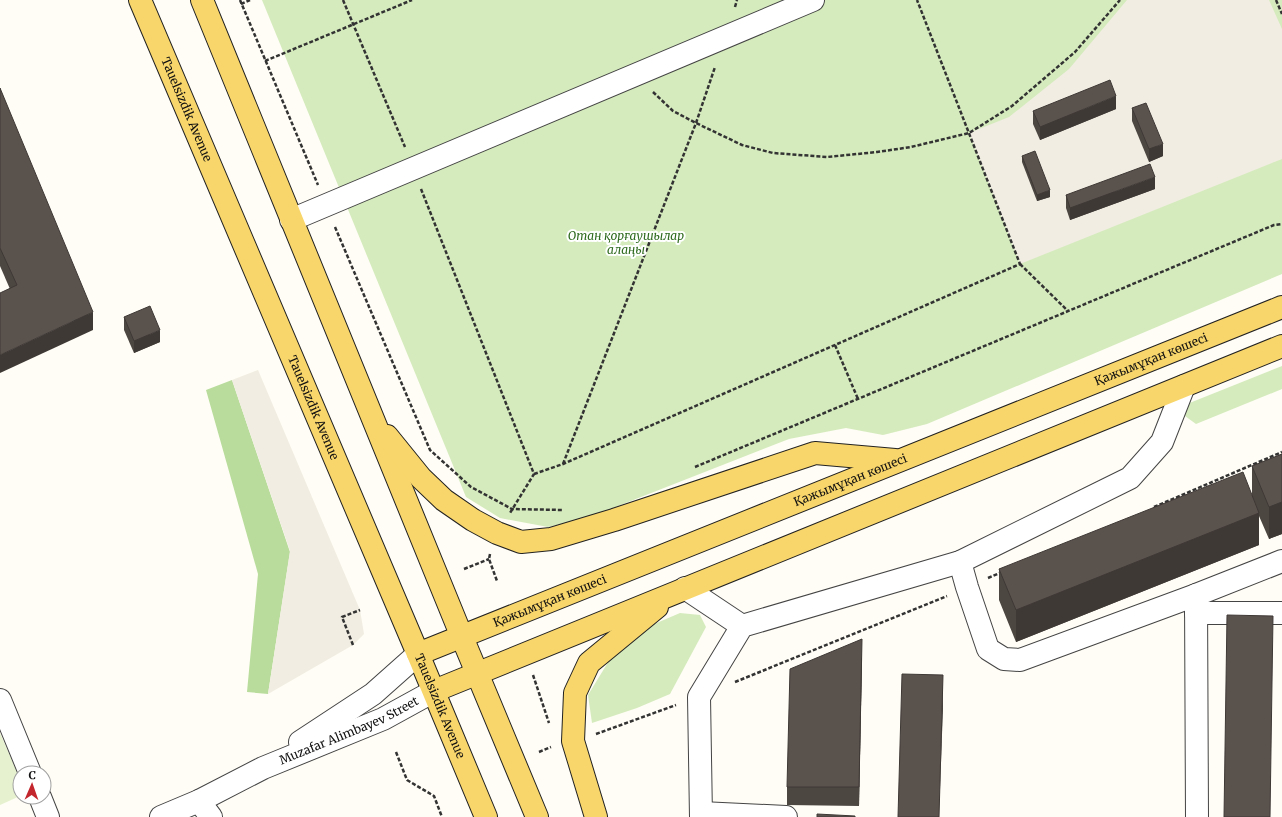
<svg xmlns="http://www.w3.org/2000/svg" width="1282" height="817" viewBox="0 0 1282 817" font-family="Merriweather,serif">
<rect width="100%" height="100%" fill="#fffdf5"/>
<g fill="#d5ebbd">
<polygon points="262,0 1282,0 1282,274 927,424 883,435 846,428 789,439 590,517 548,527 500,518 466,497"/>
<polygon points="1282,366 1282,389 1196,424 1185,416 1182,406"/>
<polygon points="680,613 700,615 706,627 670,694 637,708 592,723 588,695 615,651 645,628"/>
</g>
<polygon fill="#b9dc9c" points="232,380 290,552 268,694 247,692 258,574 206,390"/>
<polygon fill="#e6f2cf" points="0,733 20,779 20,796 0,805"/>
<g fill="#f1ede2">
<polygon points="1127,0 1269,0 1282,29 1282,159 1020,264 969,133 1009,117 1069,69"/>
<polygon points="258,370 360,610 364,634 353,645 268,694 290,551 232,380"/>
</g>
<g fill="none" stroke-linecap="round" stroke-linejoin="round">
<defs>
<g id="minor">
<polyline points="291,220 813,0"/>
<polyline points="960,562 967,587 988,649 1004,659 1020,660 1196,595 1282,561"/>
<polyline points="685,588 742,626"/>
<polyline points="1196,595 1197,817"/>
<polyline points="1196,613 1282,613"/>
<polyline points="0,700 30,773"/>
<polyline points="300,742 373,694 418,654"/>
<polyline points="40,797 48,817"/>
<polyline points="199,801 211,817"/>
<polyline points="701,813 786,817"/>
<path id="s1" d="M161,817L199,801L263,768L383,719L434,691"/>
<polyline points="701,817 699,697 742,626 960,562 1130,478 1162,442 1184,386"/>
</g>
<g id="major">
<path id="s2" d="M140,0L418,654L486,817"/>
<polyline points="202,0 462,637 537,817"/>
<polyline points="387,436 421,478 444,500 473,520 497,533 521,542 551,539 614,520 815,453 895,460"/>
<path id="s3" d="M418,654L1282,307"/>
<polyline points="434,691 1282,346"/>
<polyline points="596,817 573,741 575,693 589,663 657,607"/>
</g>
</defs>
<use href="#minor" stroke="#444" stroke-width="24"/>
<use href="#major" stroke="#222" stroke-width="24"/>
<g stroke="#333" stroke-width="2.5" stroke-dasharray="4 2" stroke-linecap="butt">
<polyline points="240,0 318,185"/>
<polyline points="343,0 405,147"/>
<polyline points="1276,0 1282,14"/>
<polyline points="241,4 250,0"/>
<polyline points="735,7 737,0"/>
<polyline points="265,61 412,0"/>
<polyline points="653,92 673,111 696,123 742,145 773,153 827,157 877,152 911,147 969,133 1012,106 1075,52 1120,0"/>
<polyline points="421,189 534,474 510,513"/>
<polyline points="335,227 430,450 471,487 512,509 563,510"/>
<polyline points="1020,264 1068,311"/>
<polyline points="835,345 858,399"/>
<polyline points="563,464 696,123 715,67"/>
<polyline points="695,467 1274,225 1282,224"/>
<polyline points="534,474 563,464 1020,264 917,0"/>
<polyline points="1154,507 1282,452"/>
<polyline points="490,554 489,559 497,581"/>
<polyline points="464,569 489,559"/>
<polyline points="988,578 1002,572"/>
<polyline points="353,645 342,617 360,610"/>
<polyline points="533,675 549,723"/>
<polyline points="735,682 947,596"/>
<polyline points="596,734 676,705"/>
<polyline points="396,752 407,780 434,796 442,817"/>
<polyline points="539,752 551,747"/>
</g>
<use href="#minor" stroke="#fff" stroke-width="22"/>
<use href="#major" stroke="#f9d66b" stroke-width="22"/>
</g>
<g fill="#4d4742">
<polygon points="0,88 93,330 10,289 0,266"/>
<polygon points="1132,108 1163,156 1149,162 1132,121"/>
<polygon points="1116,109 1040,140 1033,124 1033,111"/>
<polygon points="1022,156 1050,197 1037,201 1022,162"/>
<polygon points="1155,189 1070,220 1066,208 1066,195"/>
<polygon points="124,317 160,342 134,353 124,330"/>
<polygon points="1282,454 1282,534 1269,539 1259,516 1259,545 1016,642 999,600 999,569 1252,495 1252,466"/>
<polygon points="862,657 859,806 787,805 787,787"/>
</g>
<g fill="#3f3936">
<polygon points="1116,96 1116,109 1040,140 1040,127"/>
<polygon points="1163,144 1163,156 1149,162 1149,149"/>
<polygon points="1155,177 1155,189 1070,220 1070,208"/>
<polygon points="1050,190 1050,197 1037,201 1037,195"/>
<polygon points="93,312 93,330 0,373 0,355"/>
<polygon points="160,330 160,342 134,353 134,341"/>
<polygon points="1282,502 1282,534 1269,539 1269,507"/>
<polygon points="1259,513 1259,545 1016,642 1016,610"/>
<polygon points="862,639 862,657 859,806 859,787"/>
<polygon points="943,675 943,707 939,817"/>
</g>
<g fill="#5a524d" stroke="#3f3936">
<polygon points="1110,80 1116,96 1040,127 1033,111"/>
<polygon points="0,88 93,312 0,355 0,293 17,285 0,248"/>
<polygon points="1146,103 1163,144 1149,149 1132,108"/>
<polygon points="1035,151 1050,190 1037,195 1022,156"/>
<polygon points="1150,164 1155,177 1070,208 1066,195"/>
<polygon points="150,306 160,330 134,341 124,317"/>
<polygon points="1282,454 1282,502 1269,507 1252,466"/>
<polygon points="1243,472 1259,513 1016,610 999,569"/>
<polygon points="1227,615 1273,616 1270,817 1224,817"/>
<polygon points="862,639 859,787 787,787 790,669"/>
<polygon points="902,674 943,675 939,817 898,817"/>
<polygon points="817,814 855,816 855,817 817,817"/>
</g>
<g text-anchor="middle" stroke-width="4" stroke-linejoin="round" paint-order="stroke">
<g font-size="12" fill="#111" stroke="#fff">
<text dy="4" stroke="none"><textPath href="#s2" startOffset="119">Tauelsizdik Avenue</textPath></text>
<text dy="4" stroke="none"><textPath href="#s3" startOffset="790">Қажымұқан көшесі</textPath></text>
<text dy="4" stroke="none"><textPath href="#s2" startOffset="443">Tauelsizdik Avenue</textPath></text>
<text dy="4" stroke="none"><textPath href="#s3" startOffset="466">Қажымұқан көшесі</textPath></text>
<text dy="4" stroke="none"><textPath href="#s3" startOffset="142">Қажымұқан көшесі</textPath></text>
<text dy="4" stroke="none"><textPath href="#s2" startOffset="767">Tauelsizdik Avenue</textPath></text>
<text dy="4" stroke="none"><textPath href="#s1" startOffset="207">Muzafar Alimbayev Street</textPath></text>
</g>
<g font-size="12" font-style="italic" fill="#2f6b1f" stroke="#fff">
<text x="626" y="240">Отан қорғаушылар<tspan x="626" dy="14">алаңы</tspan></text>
</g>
</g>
<g transform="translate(32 785) rotate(2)"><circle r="19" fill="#ffffff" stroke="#a0a0a0"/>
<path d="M0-3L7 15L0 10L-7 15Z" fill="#c4262e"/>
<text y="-6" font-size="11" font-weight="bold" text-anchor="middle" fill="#111111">С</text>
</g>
</svg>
